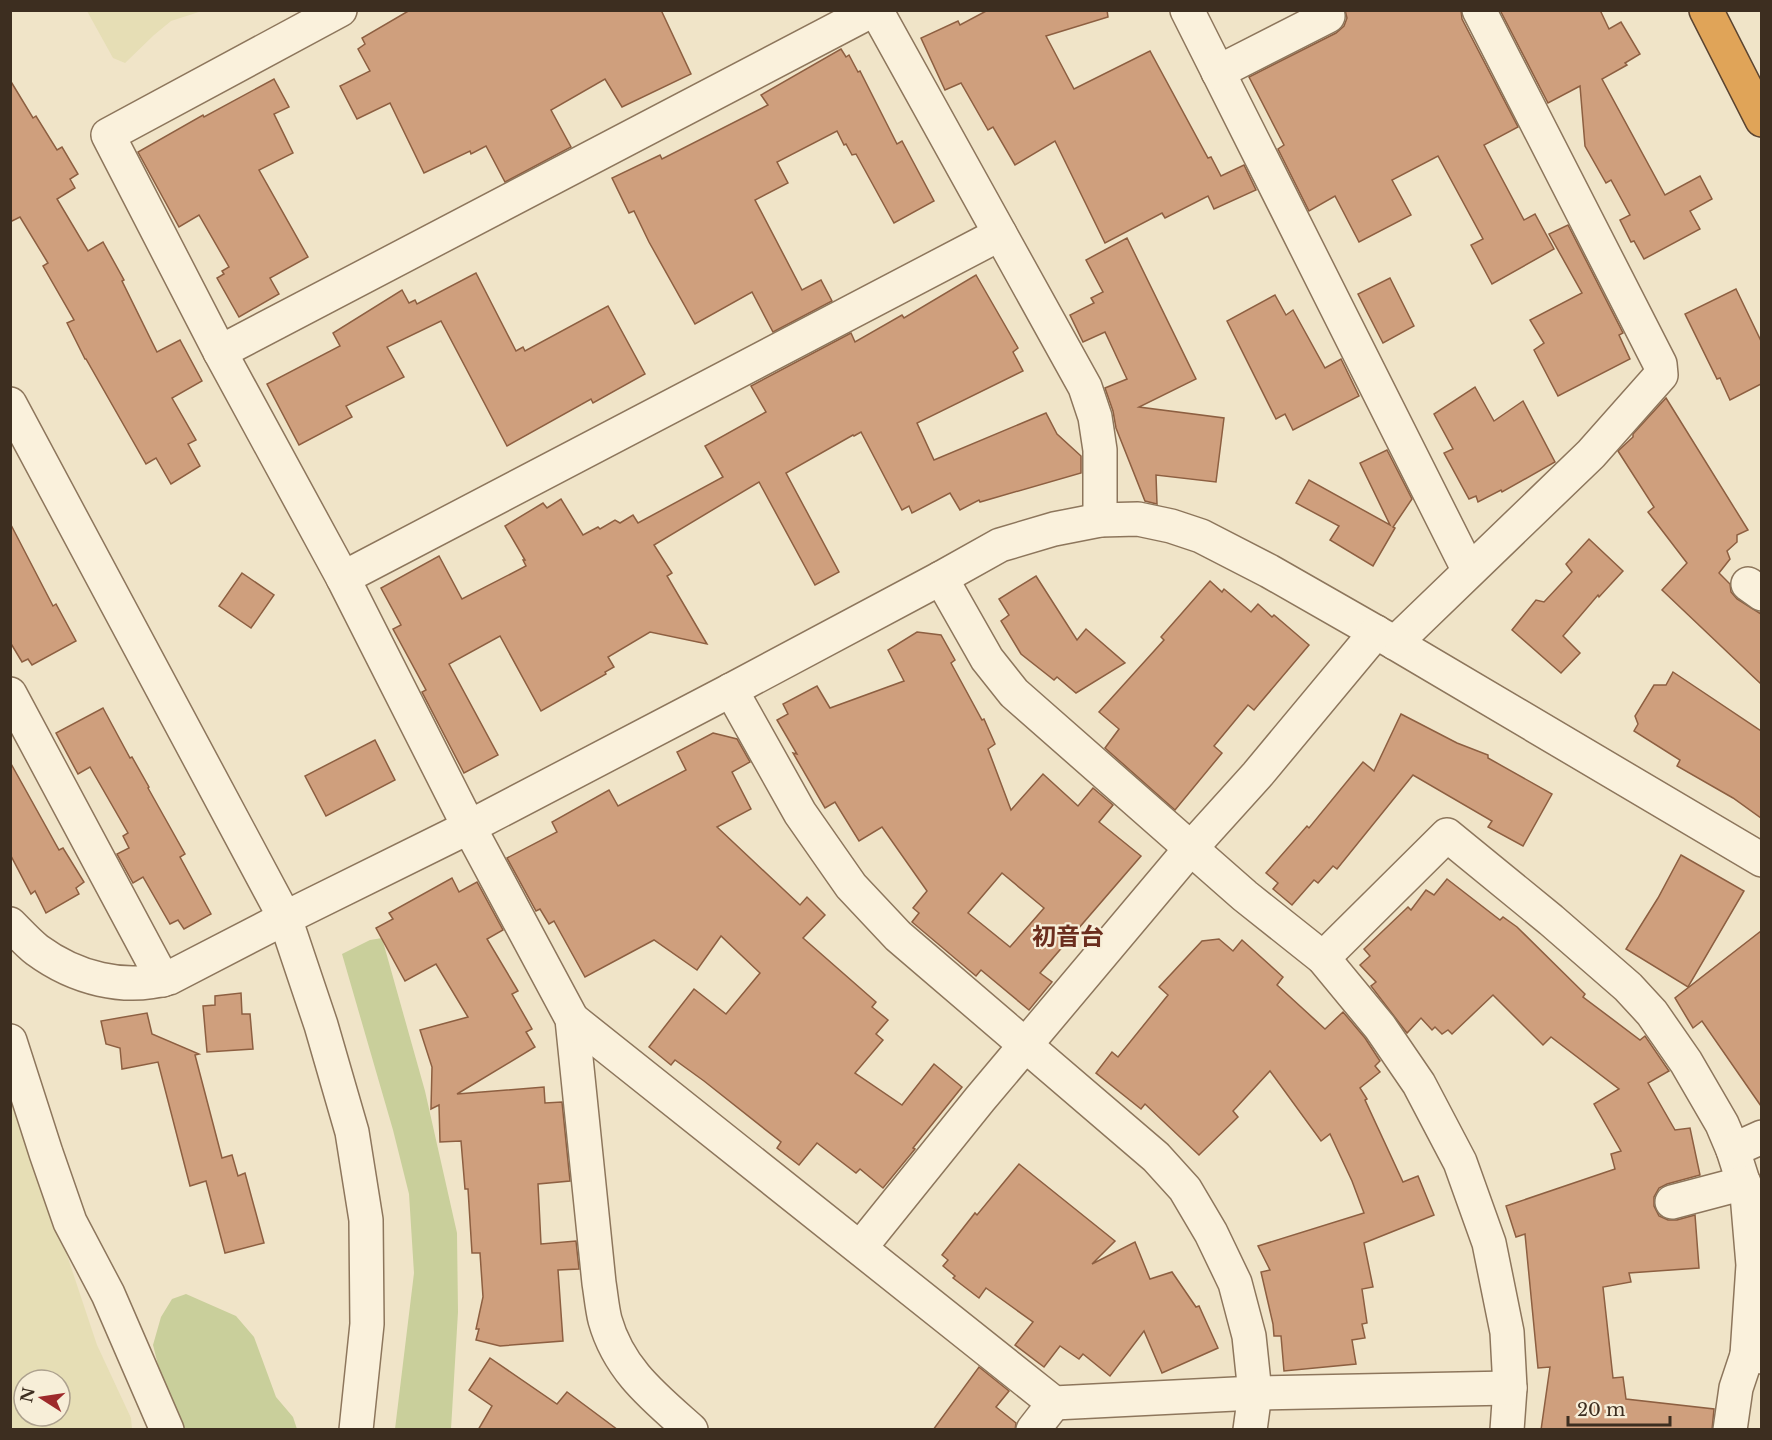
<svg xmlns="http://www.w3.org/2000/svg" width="1772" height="1440" viewBox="0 0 1772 1440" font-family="'Libre Baskerville','Noto Sans JP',serif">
<rect width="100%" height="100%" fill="#f0e4c8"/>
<g fill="#e6deb5" fill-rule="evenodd">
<polygon points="87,11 202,11 171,21 154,35 125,63 113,58"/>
<path d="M10,1084L97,1345L131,1418L132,1429H11ZM24,1380H60V1416H24Z"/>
</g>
<g fill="#c9cf9b">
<polygon points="382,938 425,1091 457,1233 458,1312 451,1429 395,1429 414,1273 409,1194 393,1130 342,954 370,940"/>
<polygon points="186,1294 236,1316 254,1337 276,1397 293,1417 297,1429 179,1429 164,1389 153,1345 161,1317 172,1299"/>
</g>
<g fill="#cf9f7d" stroke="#8d5f41" stroke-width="1.5" fill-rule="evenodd">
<polygon points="410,10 661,10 691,74 622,107 605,79 551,110 571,147 505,182 486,146 471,154 470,151 424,173 390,103 357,119 340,86 370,71 358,49 365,44 362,38"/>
<polygon points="988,10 1107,10 1108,17 1046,36 1074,89 1150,51 1208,158 1211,157 1221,176 1244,165 1256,190 1214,209 1208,196 1165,218 1162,213 1105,243 1055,141 1015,165 993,127 988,130 961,83 945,90 921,38 958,21 960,25"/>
<polygon points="1345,10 1461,10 1462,19 1518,127 1484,145 1524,220 1535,214 1554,249 1492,284 1471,245 1483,239 1438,156 1392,180 1411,215 1359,242 1335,196 1309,211 1278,149 1284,145 1249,77 1336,33 1344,26 1347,18"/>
<polygon points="1500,10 1600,10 1609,29 1621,22 1640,54 1625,63 1627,65 1602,79 1665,195 1700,176 1712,199 1690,211 1700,229 1644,259 1634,241 1631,242 1620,220 1630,215 1611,180 1606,183 1585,146 1580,86 1548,103"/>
<polygon points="841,49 846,57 849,55 858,72 860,71 897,144 902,141 934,201 894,223 856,154 852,155 846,144 844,145 837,131 777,162 788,183 755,200 802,290 821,280 832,301 773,332 752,292 695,324 649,242 634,211 629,213 612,178 660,155 662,159 768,105 761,95"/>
<polygon points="274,79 289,107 274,114 293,153 259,170 308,257 270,278 279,294 239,317 217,278 224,274 222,271 229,267 199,215 179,227 138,152 203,115 204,117"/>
<polygon points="10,80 33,118 36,116 57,150 62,147 78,174 70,179 75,188 57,199 88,251 103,242 124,280 122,281 157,352 180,340 202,381 172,398 196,440 188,444 200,466 171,484 156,458 146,464 86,359 85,359 67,323 74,320 43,266 48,263 20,217 10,222"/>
<polygon points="1568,225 1623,333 1619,335 1630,359 1558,396 1534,350 1544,343 1530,320 1582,293 1549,234"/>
<polygon points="1127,238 1196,379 1139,407 1224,418 1216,482 1156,475 1157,504 1145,501 1116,428 1113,411 1105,388 1127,379 1105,332 1083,342 1070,315 1094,303 1091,298 1103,292 1086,260"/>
<polygon points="476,273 516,351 523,347 525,351 608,306 645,374 593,403 591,399 507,446 441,321 387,347 404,377 346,406 352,417 299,445 267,384 340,346 333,333 402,290 409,303 415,300 417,304"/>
<polygon points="976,275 1018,348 1013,352 1023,371 917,423 934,460 1046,413 1057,434 1081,456 1081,473 980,502 979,500 960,510 950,493 912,513 909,506 902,510 861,432 854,436 853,435 786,473 839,572 815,585 759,482 654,545 672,573 667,576 707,644 650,632 608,657 614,667 605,672 606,674 541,711 500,636 449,664 498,755 464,773 422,692 426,690 393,629 401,625 381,588 439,556 462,599 526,566 523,560 525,560 505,526 543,503 547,508 561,499 583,535 598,527 600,529 615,520 620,523 633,515 638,523 723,477 705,446 766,412 751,386 851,333 855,342 902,315 904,318"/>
<polygon points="1390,278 1414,326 1383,343 1358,294"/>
<polygon points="1736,289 1761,341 1761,384 1730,400 1720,378 1717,379 1685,314"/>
<polygon points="1275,295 1286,315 1293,310 1325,368 1341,359 1359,396 1293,430 1285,414 1276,419 1227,321"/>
<polygon points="1475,387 1494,421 1523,401 1555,462 1502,492 1501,490 1478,502 1476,496 1469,499 1444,453 1453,449 1434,414"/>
<polygon points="1666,398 1748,530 1737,535 1737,542 1727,551 1730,559 1719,573 1730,584 1731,592 1737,599 1761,614 1761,684 1662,590 1687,563 1648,512 1654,507 1618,451 1633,437 1633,434"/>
<polygon points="1387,450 1412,499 1393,527 1395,528 1373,566 1330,540 1339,526 1296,503 1309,480 1390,525 1360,463"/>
<polygon points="10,523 53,606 56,604 76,641 32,665 28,659 22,662 10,642"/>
<polygon points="1589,539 1623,571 1599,597 1598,595 1563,636 1580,653 1561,673 1512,630 1536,600 1544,602 1572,572 1566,564"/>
<polygon points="242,573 274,595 251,628 219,606"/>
<polygon points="1036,576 1077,640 1086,629 1125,663 1076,693 1057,677 1054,680 1021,654 1001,621 1009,615 999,599"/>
<polygon points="1210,581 1222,592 1224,589 1251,612 1258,604 1272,617 1274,615 1309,645 1254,710 1248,705 1214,746 1222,753 1175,810 1105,748 1119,729 1099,712 1164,640 1161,637"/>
<path d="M917,632L941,635L955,660L951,663L982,720L984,719L995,744L988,749L1011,810L1043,774L1078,806L1093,788L1113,805L1099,822L1141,856L1040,973L1052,982L1029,1010L981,970L976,976L912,922L919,913L913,908L927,891L882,827L859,841L835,802L825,808L793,753L797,754L777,720L788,714L783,704L817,686L830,708L904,681L888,650ZM1002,873L1044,908L1010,947L968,913Z"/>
<polygon points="1673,672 1761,731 1761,818 1733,798 1677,766 1680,760 1634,731 1638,724 1635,716 1654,685 1666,685"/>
<polygon points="103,708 130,758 132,757 149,787 148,788 185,854 180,857 211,914 184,929 178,920 170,924 143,877 133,883 117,854 129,848 123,836 128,833 90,767 78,774 56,733"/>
<polygon points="1401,714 1457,743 1488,755 1488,758 1552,794 1523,846 1488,827 1492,821 1413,775 1337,869 1333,866 1318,883 1314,880 1292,905 1273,889 1278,883 1266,873 1307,826 1309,828 1363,762 1374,771"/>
<polygon points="713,733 737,739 750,762 732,772 751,809 717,827 800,905 807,897 825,915 803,938 876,1002 872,1007 888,1020 876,1034 883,1040 855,1073 902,1105 934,1064 962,1087 913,1148 915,1149 883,1188 860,1169 856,1173 817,1143 799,1165 777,1148 781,1142 704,1081 675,1060 671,1065 649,1047 694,989 726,1014 760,973 721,936 697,970 654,940 585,977 554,921 549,924 540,909 536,911 507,858 557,832 552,822 609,790 618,806 686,770 677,752"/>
<polygon points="375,740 395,780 326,816 305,776"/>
<polygon points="10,762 59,850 63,848 84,882 76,888 79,894 46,913 35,891 31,894 10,854"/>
<polygon points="1681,855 1744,891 1688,987 1626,949 1658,898"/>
<polygon points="452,878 459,892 477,882 503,930 487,939 518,991 512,994 532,1029 526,1032 535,1047 457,1094 544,1087 545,1103 562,1102 570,1181 538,1184 541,1244 576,1241 579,1269 558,1270 563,1341 500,1346 476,1340 479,1329 476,1329 483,1297 480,1253 472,1253 468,1189 465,1189 461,1141 440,1142 439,1105 431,1109 432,1067 420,1030 468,1017 436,964 405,981 376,928 393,919 389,913"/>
<polygon points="1447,879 1500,920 1503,917 1517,927 1585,994 1583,997 1640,1040 1645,1036 1669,1071 1648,1083 1675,1130 1690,1128 1700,1175 1667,1184 1659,1188 1654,1197 1654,1206 1659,1216 1668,1220 1677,1220 1695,1215 1699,1268 1629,1273 1631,1282 1603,1287 1613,1378 1623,1377 1626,1399 1714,1409 1712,1430 1541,1430 1550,1367 1538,1368 1525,1234 1516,1237 1506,1206 1615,1169 1611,1154 1621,1151 1594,1104 1619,1089 1551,1037 1543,1045 1493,995 1452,1034 1448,1030 1442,1034 1435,1027 1432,1030 1421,1018 1407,1033 1371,986 1376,982 1360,965 1370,956 1364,949 1408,907 1411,910 1426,890 1434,895"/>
<polygon points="1761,931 1761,1106 1702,1021 1693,1028 1675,998"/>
<polygon points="1219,939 1233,951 1242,940 1283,977 1277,985 1325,1029 1343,1012 1365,1038 1380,1061 1375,1066 1380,1072 1360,1088 1367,1099 1365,1100 1403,1182 1418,1176 1434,1215 1364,1243 1373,1287 1362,1289 1367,1323 1362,1324 1365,1338 1352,1340 1356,1364 1284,1371 1281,1336 1274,1336 1273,1324 1261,1272 1270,1270 1258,1246 1364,1213 1352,1181 1330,1134 1321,1141 1270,1071 1233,1111 1238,1117 1199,1155 1145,1104 1141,1109 1096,1073 1112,1052 1118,1057 1168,995 1159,987 1202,941"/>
<polygon points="241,993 242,1014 250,1014 253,1049 207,1052 203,1006 215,1005 215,996"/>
<polygon points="147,1013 152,1034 199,1054 195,1055 222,1158 232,1155 238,1176 245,1173 264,1243 225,1253 206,1181 190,1186 158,1062 122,1069 120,1048 106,1044 101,1021"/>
<polygon points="1019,1164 1115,1241 1092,1264 1135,1242 1150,1279 1172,1272 1196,1307 1199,1306 1218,1348 1162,1373 1144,1331 1110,1376 1083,1354 1079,1359 1060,1346 1044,1367 1015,1345 1033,1322 986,1288 979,1298 953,1278 955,1276 943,1266 948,1260 942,1255 975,1213 977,1215"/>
<polygon points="490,1358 557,1404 567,1392 618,1430 478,1430 492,1406 469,1390"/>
<polygon points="979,1367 1009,1391 996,1407 1016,1423 1015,1430 933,1430"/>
</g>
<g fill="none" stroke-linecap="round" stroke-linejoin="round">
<defs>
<g id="minor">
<path d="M340,10L108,135L220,352L343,578L469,827L572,1019L599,1283C601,1295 602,1308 605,1320C619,1370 654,1397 691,1430"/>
<polyline points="876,10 1085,387 1095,417 1100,450 1100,520"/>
<polyline points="1187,10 1469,571"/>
<polyline points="1218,72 1328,16"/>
<polyline points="220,352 873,10"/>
<polyline points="10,404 285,918 321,1025 352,1132 366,1220 367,1324 356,1430"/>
<polyline points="343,578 1000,234"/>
<polyline points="941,578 987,659 1014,693 1245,896 1323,958 1380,1027 1419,1084 1460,1162 1489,1243 1507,1332 1510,1388 1507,1430"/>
<polyline points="1748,584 1762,594"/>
<polyline points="1395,643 1591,454 1661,375 1660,364 1479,10"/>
<polyline points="731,690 800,813 851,886 898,936 1156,1157 1185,1189 1211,1233 1235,1283 1249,1336 1255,1393 1250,1430"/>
<polyline points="10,694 163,980"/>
<path d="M10,924C19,933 28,943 37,950C75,978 124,991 169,978L285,918L469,827L731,690L941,578L1000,545L1054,529L1100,520L1138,519L1171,526L1201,536L1269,571L1395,643L1762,860"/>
<polyline points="1323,958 1447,835 1551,920 1628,987 1652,1013 1686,1062 1722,1124 1733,1150 1747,1194 1753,1265 1747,1355 1762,1357"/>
<polyline points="572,1019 1054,1403 1255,1393 1510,1388"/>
<polyline points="10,1041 46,1153 70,1222 108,1294 167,1430"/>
<polyline points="1733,1150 1762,1137"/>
<polyline points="1672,1202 1744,1183"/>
<polyline points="860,1248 980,1099 1191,848 1257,775 1376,632"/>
<polyline points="1033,1430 1054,1403"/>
<polyline points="1730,1430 1736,1388 1747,1355"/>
</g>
<polyline id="highway" points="1706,10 1762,120"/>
</defs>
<use href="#minor" stroke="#8d765c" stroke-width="36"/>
<use href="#highway" stroke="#5b4430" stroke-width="36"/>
<use href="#minor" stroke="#faf1dc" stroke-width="33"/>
<use href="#highway" stroke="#e0a458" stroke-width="33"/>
</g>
<g text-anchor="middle" stroke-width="4.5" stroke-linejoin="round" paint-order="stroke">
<g font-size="24" font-weight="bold" fill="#6b2e1e" stroke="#f7eed8">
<text x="1068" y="945">初音台</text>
</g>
</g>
<rect width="1772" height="1440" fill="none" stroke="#3d2e20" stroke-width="24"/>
<g transform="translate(42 1398) rotate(282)"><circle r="28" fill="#f7eed8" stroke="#ada18e" stroke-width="1.5"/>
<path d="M0-4.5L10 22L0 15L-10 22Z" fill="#9e2a2b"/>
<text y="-9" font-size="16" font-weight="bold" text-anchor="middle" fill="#3d2e20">N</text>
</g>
<path d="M1568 1416v9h102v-9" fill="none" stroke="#3d2e20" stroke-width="3"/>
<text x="1577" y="1416" font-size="18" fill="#3d2e20" stroke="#f7eed8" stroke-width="4.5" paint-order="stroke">20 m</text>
</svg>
